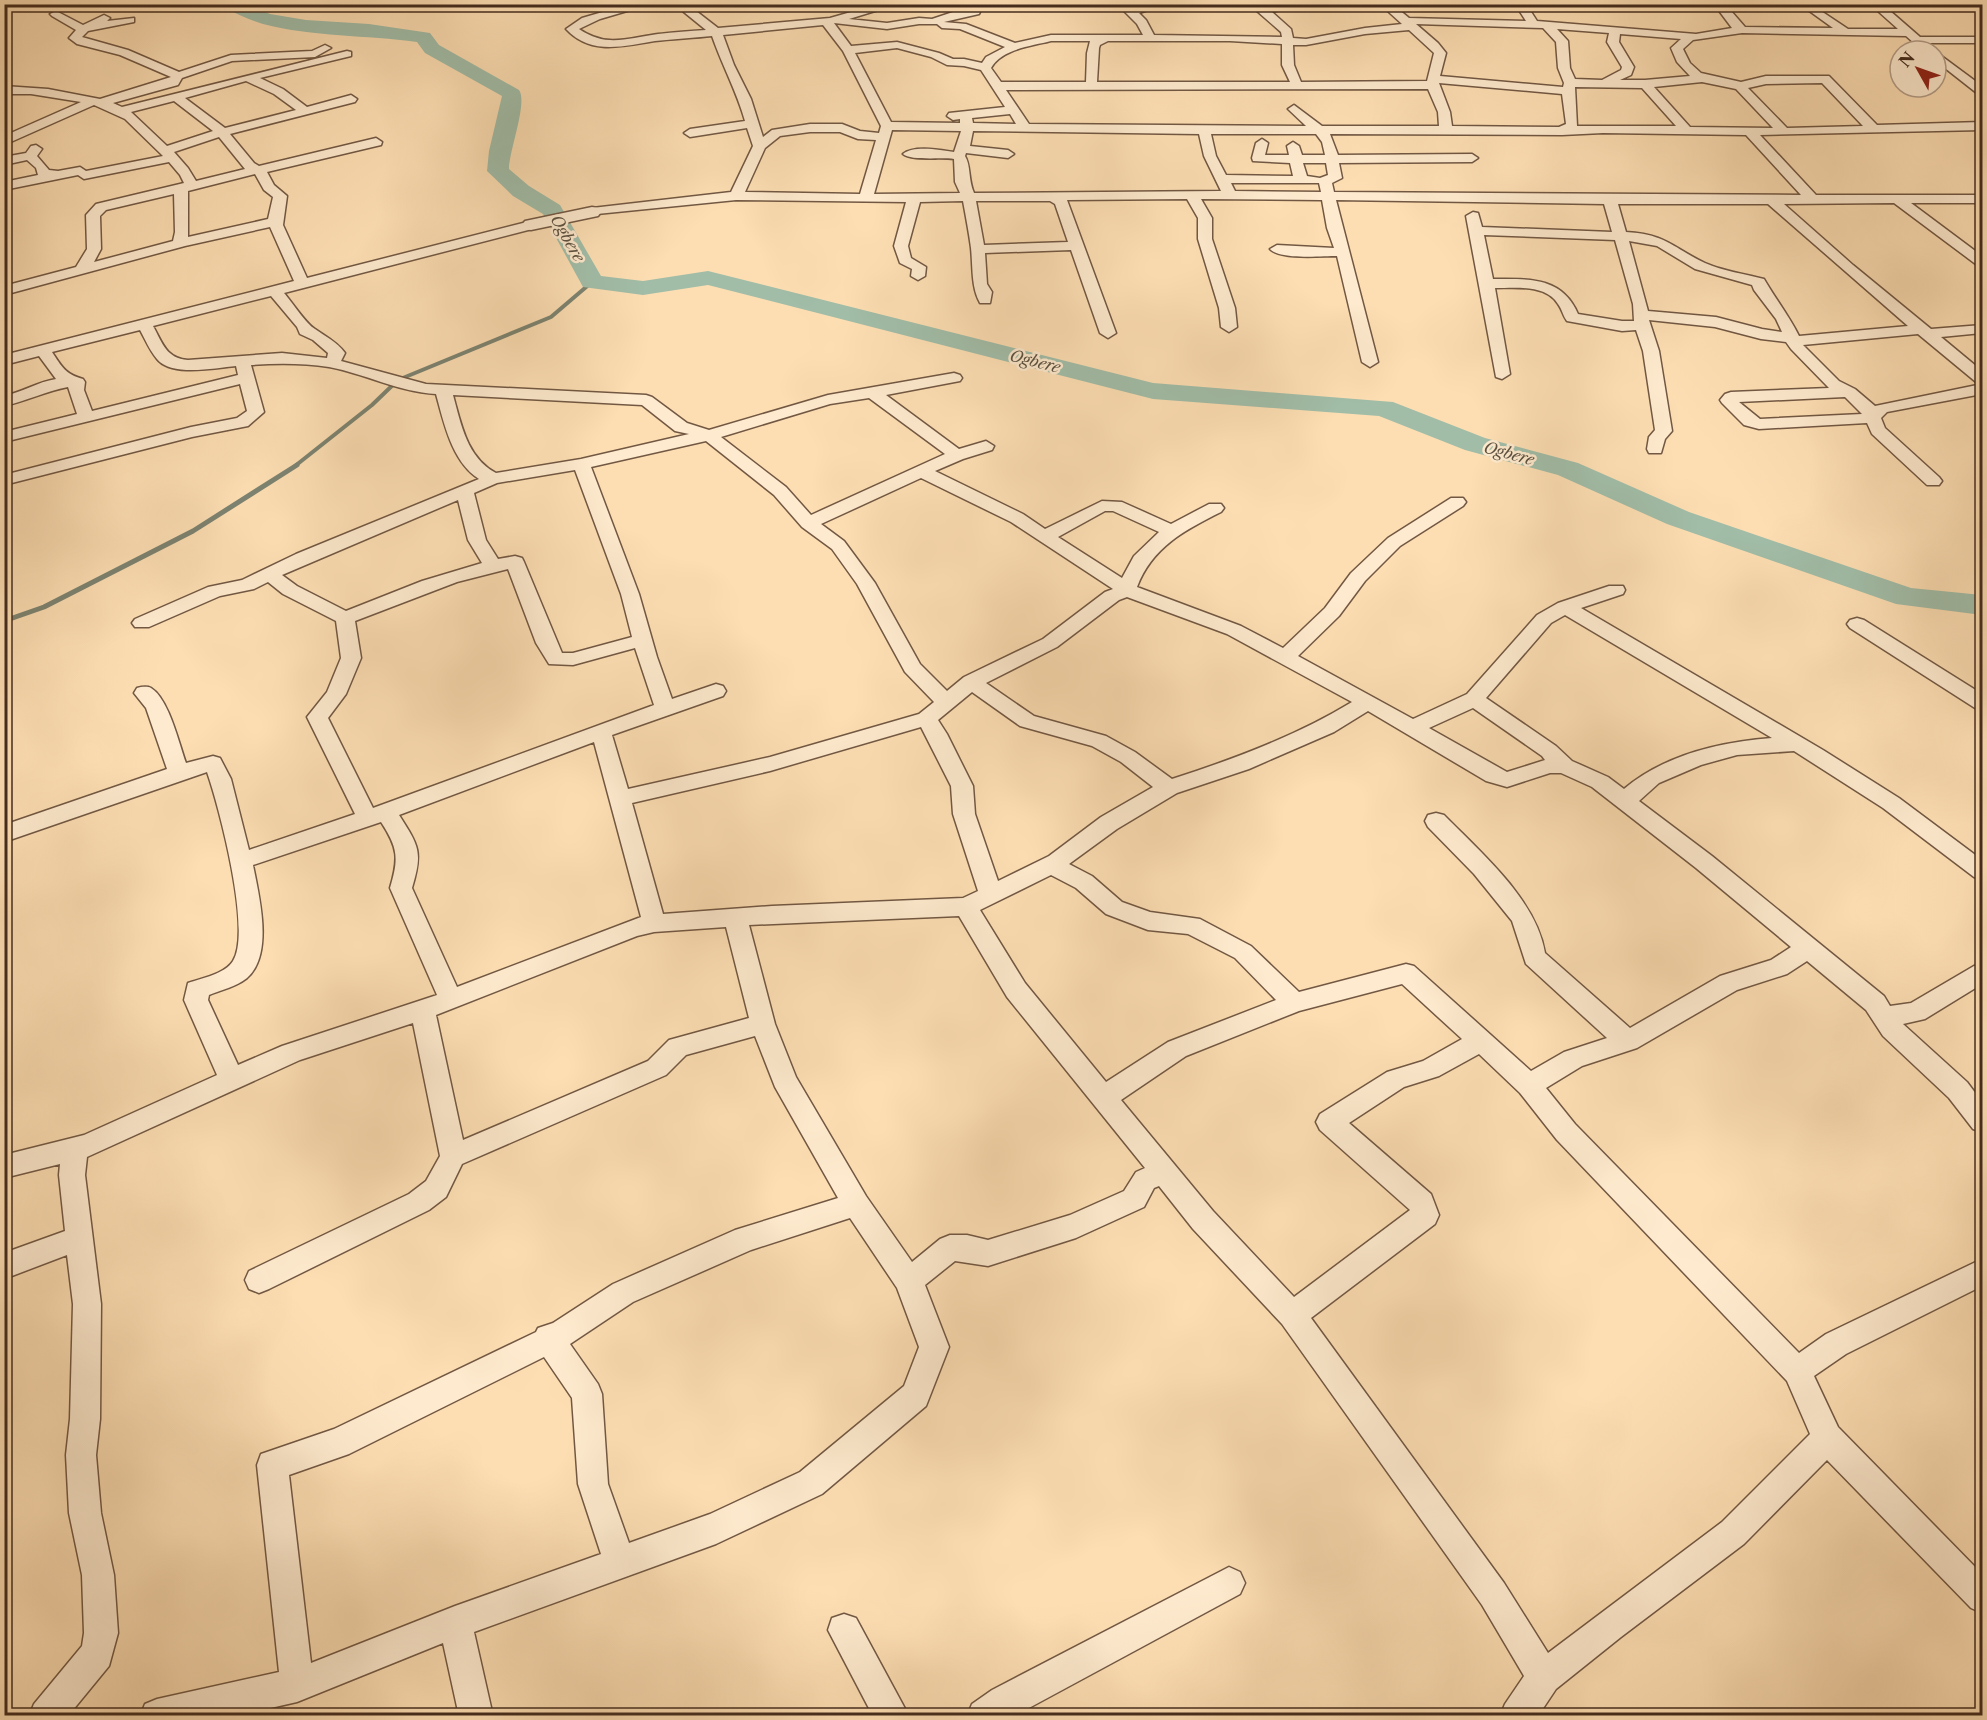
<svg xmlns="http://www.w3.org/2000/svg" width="1987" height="1720" viewBox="0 0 1987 1720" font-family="'Libre Caslon Text',serif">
<rect width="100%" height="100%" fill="#fddeb3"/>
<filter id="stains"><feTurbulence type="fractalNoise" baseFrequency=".00333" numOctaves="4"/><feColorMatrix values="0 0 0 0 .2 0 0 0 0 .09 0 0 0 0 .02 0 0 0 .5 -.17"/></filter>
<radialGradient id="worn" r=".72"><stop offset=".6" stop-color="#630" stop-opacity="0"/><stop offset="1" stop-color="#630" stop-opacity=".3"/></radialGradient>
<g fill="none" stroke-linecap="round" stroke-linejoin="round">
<polyline stroke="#7c8371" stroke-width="4" points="295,466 372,405 398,380 551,317 592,282"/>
<polyline stroke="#7c8371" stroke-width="5" points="4,621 44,607 193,531 297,465"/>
<path fill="#a1bda8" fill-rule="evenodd" d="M221,4H247L270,14L306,20L369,24L430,33L439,45L519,90C528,102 509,151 509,169L529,186L560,205L601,276L643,281L708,271L1153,383L1393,402L1485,438L1578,463L1689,512L1911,588L1982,595V615L1896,604L1667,524L1558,475L1465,450L1379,416L1153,399L708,285L643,295L583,287L543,214L513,196L487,171L489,151L502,96L425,53L417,42C366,35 313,37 263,24C249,20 236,13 224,8Z"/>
<defs>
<g id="minor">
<path d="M630,4H651L600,19L579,29C607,48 627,38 658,34C673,32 690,31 706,30L674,4H687L718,28L830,18L879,4H898L849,19L887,23L919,18L932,19L953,12L975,9L980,12L979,14L944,22L966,24L1015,43L1051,35H1143L1137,24L1117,4H1129L1131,7L1167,4L1139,13L1146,20L1154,35L1282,37L1281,32L1249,4H1262L1265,7L1304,4L1272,12L1291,29L1293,38L1306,39L1365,28L1402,24L1380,4H1392L1409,18L1526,21L1515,4H1526L1537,21L1696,34L1732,28L1714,4H1725L1745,27L1833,28L1808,10L1807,8L1812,5L1848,29H1898L1870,4H1882L1920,37H1982V43H1928L1936,51H1923L1906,36L1742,33L1693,40L1683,49L1690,63L1701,73L1741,82L1766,76H1829L1877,125L1982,122V130L1760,135L1816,195H1982V203H1911L1982,256V266L1977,265L1894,203L1784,204L1853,265L1931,329L1982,325V333L1941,337L1982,371V384L1976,382L1918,334L1803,345L1839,381L1855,389L1875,406L1982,384V394L1887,412L1881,418L1885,428L1939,477L1942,481L1939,485H1927L1872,434L1867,423L1759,429L1744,425L1722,403L1720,400L1725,394L1731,392L1829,388L1791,349L1786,342L1761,339L1715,327L1649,320L1659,351L1672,431L1665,439L1661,453H1649L1647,449L1649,437L1655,430L1643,351L1636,330L1622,331L1567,321C1563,316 1562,309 1558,304C1546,284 1515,288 1495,288L1510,374L1502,379L1496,377L1466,216L1473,212L1478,213L1482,227L1612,232L1604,204L1336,200L1378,362L1370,367L1362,362L1337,256C1321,256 1280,260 1270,249L1277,245L1334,248L1327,228L1322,200L1201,199L1212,218V239L1235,308L1237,327L1229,332L1221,327L1219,308L1198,239V218L1187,199L1067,200L1116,333L1108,338L1100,333L1071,250L985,253L987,284L992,292L990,303H980C971,287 973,267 971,248C969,233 966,217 963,201L920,202L908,246L911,258L926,267L925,276L918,280L911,276L912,269L900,263L894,246L906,202L736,200L587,215L585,212L592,208L731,192L753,146L747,128L690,137L684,133L690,129L745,121C737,92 722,65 712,36C693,38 674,39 655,41C624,46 591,56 566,29L582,18ZM834,23L887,29L919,24H937L942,28L960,29L1005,47L986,57L982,63L964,59H953L939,53L897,42L851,46ZM1416,24L1543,28L1556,42L1558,68L1564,83L1563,87L1440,76L1446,53L1438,43ZM823,25L843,51L881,126L879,133L860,131L842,124H810L772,130L763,137L751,99L734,65L723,35ZM1557,29L1609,33L1607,42L1622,67L1621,70L1602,80L1575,79L1570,68L1568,41ZM1409,30L1434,53L1427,81L1301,82L1294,65L1293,45H1306L1365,34ZM1620,34L1681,39L1671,48L1677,62L1690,76L1645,80H1620L1631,75L1634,67L1619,42ZM1051,41H1090L1087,53L1086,82H1001L991,68C1001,49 1032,46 1051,41ZM1108,41H1230L1282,44V65L1290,82H1097L1099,48L1100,45ZM897,48L931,57L947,65L964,66L981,70L1005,107L949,113L947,116L953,120L960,119V123L891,122L855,53ZM1702,82L1736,89L1773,128L1690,127L1654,87ZM1439,83L1562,94L1566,124L1559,127L1452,126L1450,112ZM1822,83L1863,126L1787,128L1748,88L1766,84ZM1575,87L1642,88L1676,126H1577ZM1428,89L1438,112L1439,126H1322L1294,105L1288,109L1306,126L1029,124L1006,90ZM1010,114L1016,124L973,123L972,118ZM892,130L961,131L954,152C940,150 914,145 903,154C910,161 941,157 954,159L955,182L960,193L874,194ZM973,131L1199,134L1204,156L1221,191L974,193C968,180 971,165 965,156L966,153L1008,158L1014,154L1008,150L970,146ZM810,132H840L858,139L876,140L860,194L745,192L765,148L780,136ZM1603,133L1746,135L1801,195L1334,192L1332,183L1342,178L1339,163L1472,162L1478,158L1472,154L1338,155L1330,134L1562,135ZM1211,134H1316L1322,142L1325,155H1302L1299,146L1293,142L1287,146L1289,155H1265L1268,143L1262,139L1256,143L1252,158L1253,161L1290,163L1293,176L1226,175L1216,156ZM1303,163H1326L1328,175L1320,178L1307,176ZM1231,183H1319L1321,192L1235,191ZM976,201H1050L1055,204L1068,242L984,245ZM1618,204H1768L1908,326L1799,336C1789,316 1775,298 1764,279C1745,274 1723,271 1705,263C1673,248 1666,234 1626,232ZM1484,235L1615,240L1633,304L1634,321H1622L1578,314C1562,276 1528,279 1493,279ZM1629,241L1657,246L1695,269L1752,285L1754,290L1776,319L1782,332L1762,329L1716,317L1648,311ZM1845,397L1862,414L1760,419L1739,402Z"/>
<path d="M56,11L83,25L104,15L110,18L107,21L134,18V22L88,31L82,37L128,50L179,72L231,55L312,51L325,45L331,48L315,57L232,61L182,78L178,85L113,103L122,107L347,51L351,52V56L260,78L283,89L307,107L351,95L357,99L355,102L230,134L254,163L259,166L376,138L382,142L381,145L267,172L274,185L287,196L283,225L307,278L531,221L536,222L538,225L536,228L284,293C292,302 306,324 315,329C326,337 336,341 345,353L341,361L426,384L646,395L652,397L687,423L709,430L828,395L954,373L960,375L962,378L960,381L886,395L959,449L986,441L994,446L992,450L963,459L935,471L1023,514L1045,529L1102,501L1122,502L1171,524L1209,504H1221L1224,508L1221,512C1185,530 1152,547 1137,587L1241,626L1283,648L1325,608L1351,573L1388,538L1451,498H1463L1466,502L1463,506L1400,546L1365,581L1339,616L1298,656L1413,719L1467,694L1537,615L1558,603L1609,586H1623L1625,590L1623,594L1581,608L1823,750L1899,798L1982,860V879L1974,877L1883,808L1794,751L1737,755L1701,765L1659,783L1639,801L1712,856L1884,996L1890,1006L1911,1003L1974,966L1982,964V984L1925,1019L1903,1024L1967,1082L1982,1102V1132L1973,1129L1949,1098L1883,1036L1866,1010L1807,961L1787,974L1737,990L1637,1048L1582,1066L1546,1088L1575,1124L1799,1353L1826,1334L1982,1259V1286L1846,1354L1814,1376L1838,1427L1982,1574V1613L1971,1608L1827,1460L1744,1544L1621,1637L1556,1689L1538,1716H1500L1505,1704L1524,1676L1482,1605L1282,1324L1193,1229L1159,1186L1154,1188L1144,1207L1076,1238L988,1266L955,1261L925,1285L949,1347L926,1406L822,1494L716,1544L474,1632L493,1716H459L443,1643L297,1702L236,1716H140L145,1704L157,1699L279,1672L257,1465L261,1454L334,1429L536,1332L538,1328L553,1323L613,1284L735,1230L838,1198L775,1087L755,1036L686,1055L666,1075L462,1164L446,1197L429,1210L269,1289L259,1293L249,1289L245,1280L249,1271L409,1194L426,1181L440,1156L413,1023L300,1060L87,1157L85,1175L101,1304L100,1419L96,1455L101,1513L114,1575L118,1633L109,1666L68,1716H29L34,1704L82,1646L84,1633L82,1575L69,1513L66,1455L70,1419L73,1304L67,1255L4,1279V1253L65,1231L59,1175L60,1164L4,1178V1155L84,1135L217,1075L184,1000L188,983C202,978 225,974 233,961C252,931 219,806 207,772L4,842V825L167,769L146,708L134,693L137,688C141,687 147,686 151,688C169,699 179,744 186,763L213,756L220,758L231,779L249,850L355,814L307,717L327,692L341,658L336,621L283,594L268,582L254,589L220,596L149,627H135L132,623L135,619L208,587L242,580L296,554L479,479C452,462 444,423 436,394C399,392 366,374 329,367C303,363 277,363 251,365L264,412L248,426L192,437L4,485V475L191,427L237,418L247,411L240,384L4,442V432L77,414L68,387C46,391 27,401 4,406V396C23,392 37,382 56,379L39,356L4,365V355L294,281L270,227L185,246L4,295V286L76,267L87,249L86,215L96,204L184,183L180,175L169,162L84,179L78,175L4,190V182L38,175L36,168L27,160L4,165V157L26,153L31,146L36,145L42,149L37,156L49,170L58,171L80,167L86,171L163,156L125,119L94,105L4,145V136L81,102L31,94H4V86L48,89L100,99L171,77L120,55L77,44L69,38L76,30L52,16L50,14ZM246,81L274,94L296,110L225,128L185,98ZM174,101L213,131L167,146L131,112ZM219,137L245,169L196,181L188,168L174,152ZM255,174L264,190L273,197L268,219L188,237V191ZM174,194L175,232L173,241L94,262L101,249L100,216L106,210ZM271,296L297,327L300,334L313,340L328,353L327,358L282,353L188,360C166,358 163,344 153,326ZM140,330C145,339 150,351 157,359C171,377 215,368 236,366L238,375L92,411L84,390L85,382L83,379C65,374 62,367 52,352ZM453,395L642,405L675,431L689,434L581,459L496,473C467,458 461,424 453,395ZM869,398L945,454L811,515L786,487L721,437L830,404ZM706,441L774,495L802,527L832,549L857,584L905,672L934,702L919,714L770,757L628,789L612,735L723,696L726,691L723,686L716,684L672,699L657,657L639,594L591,467ZM575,470L621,594L632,637L573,653H562L524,562L522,558L515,556L498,559L486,540L474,493L497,483ZM921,478L1011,522L1113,589L1105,592L1043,639L964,677L947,691L920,664L875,583L844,541L821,524ZM458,500L468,540L482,563L422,581L346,611L297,586L282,575ZM1105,511H1113L1159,532L1134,556L1122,578L1058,537ZM508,569L536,643L549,664L573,665L635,648L654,705L373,808L328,718L346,694L361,658L355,621L457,582ZM1127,597L1227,634L1352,702C1296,736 1234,759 1172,779L1135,752L1106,736L1034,716L986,683L1057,647L1119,600ZM1565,615L1772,738C1720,742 1664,755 1624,789L1608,777L1572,761L1556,746L1486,698L1551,623ZM972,692L1020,726L1092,746L1121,762L1153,787L1101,817L1049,856L998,881L975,814L973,786L947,734L938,720ZM1473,708L1542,756L1545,760L1507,772L1429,728ZM1368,711L1486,781L1507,787L1550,773H1561L1592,787L1696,868L1791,947L1771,960L1720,976L1630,1028L1545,953C1536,899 1481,853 1444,815L1436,813L1428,815L1425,821L1428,827L1474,874L1512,921L1526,964L1607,1038L1564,1052L1531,1071L1414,966L1406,964L1299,992L1251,946L1200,919L1150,912L1122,902L1092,876L1069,864L1117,829L1177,793L1249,769L1334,732ZM921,727L951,786L953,814L978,891L963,898L772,906L663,914L632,803L770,771ZM594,742L641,917L457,987L412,888C423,852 419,846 399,815ZM381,822C398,848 399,858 390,888L437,995L282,1046L238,1065L208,1000L209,995C221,990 236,987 247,978C274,954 259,896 253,865ZM1051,875L1076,888L1106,914L1148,930L1188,934L1235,958L1276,1000L1168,1042L1106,1082L1025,983L980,910ZM959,916L1007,997L1145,1168L1136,1172L1124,1191L1070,1215L988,1240L967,1235H950L940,1239L912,1262L866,1196L796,1077L775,1024L749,925ZM726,927L749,1018L669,1040L648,1061L463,1140L436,1015L637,936L654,932ZM1402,984L1462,1039L1423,1061L1387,1072L1320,1114L1316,1122L1320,1130L1410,1210L1294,1297L1213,1211L1121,1100L1186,1056L1299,1011ZM1479,1054L1520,1093L1557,1140L1787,1381L1810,1434L1722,1522L1548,1653L1504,1583L1311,1318L1435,1224L1439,1215L1431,1194L1349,1123L1404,1087L1439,1076ZM850,1218L897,1288L919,1347L904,1386L800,1472L710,1514L629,1543L608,1484L602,1394L598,1384L570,1344L633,1302L751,1250ZM544,1357L572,1398L578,1484L601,1554L455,1606L311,1663L289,1475L349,1454Z"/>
<polygon points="1936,52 1982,86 1982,94 1978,94 1936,61"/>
<polygon points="1857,618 1864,620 1982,694 1982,710 1975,708 1850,628 1847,624 1850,620"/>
<polygon points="1229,1567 1240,1572 1245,1583 1240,1594 1014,1716 967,1716 972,1704 992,1690"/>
<polygon points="844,1614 856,1618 909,1716 873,1716 828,1630 832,1618"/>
</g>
<polygon id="tertiary" points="592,207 598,208 601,212 598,216 531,230 525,229 522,225 525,221"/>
</defs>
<use href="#minor" stroke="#725843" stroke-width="3"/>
<use href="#tertiary" stroke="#725843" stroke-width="3"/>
<use href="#minor" fill="#feeace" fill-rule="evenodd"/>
<use href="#tertiary" fill="#feeace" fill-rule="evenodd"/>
</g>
<g text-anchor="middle" stroke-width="5" stroke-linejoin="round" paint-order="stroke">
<g font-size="16" font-style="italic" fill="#5b5040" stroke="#feeace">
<text transform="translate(568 238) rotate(60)" y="6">Ogbere</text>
<text transform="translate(1035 361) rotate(14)" y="6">Ogbere</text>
<text transform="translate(1509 453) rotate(15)" y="6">Ogbere</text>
</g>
</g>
<rect width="1987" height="1720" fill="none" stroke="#fddeb3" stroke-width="24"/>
<rect x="6" y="6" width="1975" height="1708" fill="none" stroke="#442c1e" stroke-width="3"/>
<rect x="12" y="12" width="1963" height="1696" fill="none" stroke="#442c1e" stroke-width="1.5"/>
<g transform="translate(1918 69) rotate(310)"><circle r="28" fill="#feeace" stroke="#b49e88" stroke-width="1.5"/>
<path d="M0-4.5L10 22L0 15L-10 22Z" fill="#8f2418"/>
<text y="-9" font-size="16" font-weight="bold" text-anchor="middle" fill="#442c1e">N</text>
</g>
<rect width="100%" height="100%" filter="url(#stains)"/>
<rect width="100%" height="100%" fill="url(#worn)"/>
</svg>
